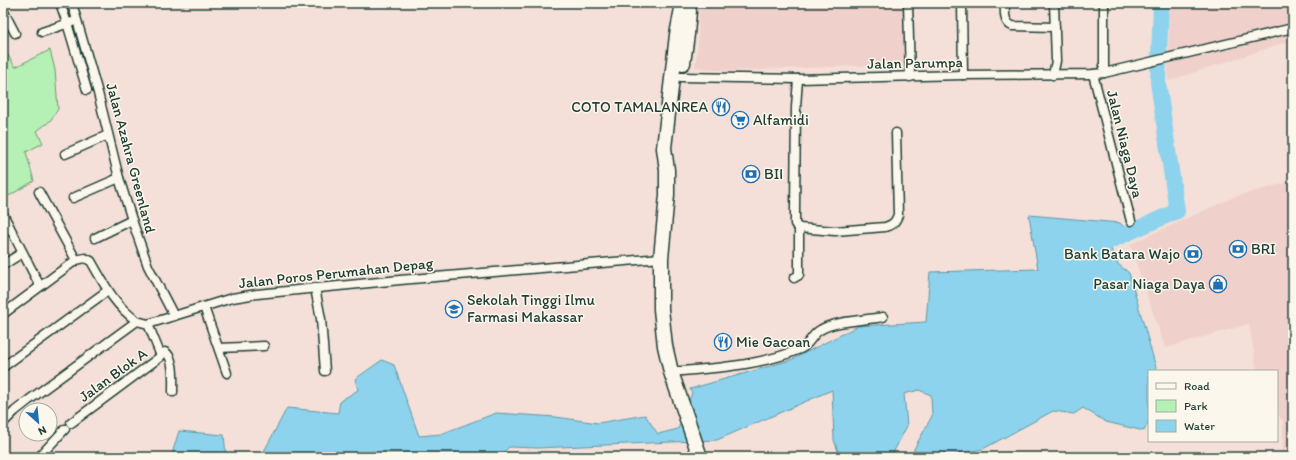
<svg xmlns="http://www.w3.org/2000/svg" width="1296" height="460" viewBox="0 0 1296 460" font-family="Itim,sans-serif">
<rect width="100%" height="100%" fill="#f4e0d8"/>
<filter id="ink" filterUnits="userSpaceOnUse"><feTurbulence type="fractalNoise" baseFrequency=".025" numOctaves="2"/><feDisplacementMap in="SourceGraphic" scale="8" xChannelSelector="R" yChannelSelector="G"/><feConvolveMatrix kernelMatrix="1 2 1 2 8 2 1 2 1" color-interpolation-filters="sRGB"/></filter>
<g filter="url(#ink)">
<g fill="#f0d0ca">
<polygon points="699,3 910,3 909,64 727,71 695,67 698,45"/>
<polygon points="1169,3 1293,3 1293,40 1168,81"/>
<polygon points="1293,181 1293,448 1283,451 1283,421 1277,413 1277,371 1257,371 1249,324 1165,348 1130,244 1234,197"/>
</g>
<polygon fill="#b5f0b4" stroke="#6a9674" points="5,50 15,67 50,50 55,70 58,109 50,121 37,131 43,143 26,152 34,181 7,197 3,178 3,51"/>
<g fill="#8dd3ee" stroke="#6197a4">
<polygon points="1029,215 1120,223 1129,232 1109,245 1118,264 1129,273 1157,371 1149,371 1149,420 1144,431 1106,422 1083,408 1074,414 1053,411 983,449 942,457 914,457 914,449 932,416 931,395 919,390 904,394 907,426 891,457 840,457 834,440 832,390 717,440 538,448 509,447 499,457 261,457 287,408 338,413 340,401 358,390 355,379 382,360 394,365 419,436 441,434 496,413 556,417 598,423 645,415 658,434 678,429 692,393 690,389 791,360 858,326 926,322 930,272 1038,269"/>
<polygon points="179,431 224,435 226,455 234,457 171,457"/>
</g>
<g fill="none" stroke-linecap="round" stroke-linejoin="round">
<polyline stroke="#8dd3ee" stroke-width="16" points="1110,241 1177,211 1158,82 1161,3"/>
<defs>
<g id="street">
<polyline points="60,3 67,23 87,90"/>
<polyline points="72,3 98,93 119,178 132,220 148,266 174,316"/>
<polyline points="908,3 910,77"/>
<polyline points="962,3 963,75"/>
<path d="M1005,3C1005,11 1003,22 1012,26L1055,27"/>
<polyline points="3,10 15,33"/>
<polyline points="42,32 72,22"/>
<polyline points="1104,73 1104,3"/>
<polyline points="1093,74 1131,221"/>
<polyline points="1053,75 1056,61 1054,3"/>
<polyline points="681,77 798,79 963,75 1093,74 1104,73 1293,28"/>
<path d="M798,79L796,107L795,210V224L799,228L835,231L885,227C892,225 895,223 898,215L896,133"/>
<polyline points="65,154 108,135"/>
<polyline points="39,192 76,260"/>
<polyline points="73,198 119,178"/>
<polyline points="3,214 40,286"/>
<polyline points="95,238 132,220"/>
<polyline points="3,265 22,253"/>
<polyline points="794,278 799,275 799,228"/>
<polyline points="315,288 321,319 325,371"/>
<polyline points="204,307 227,373"/>
<path d="M3,314L76,260L85,258L91,261C104,284 115,306 137,321"/>
<polyline points="219,348 264,346"/>
<path d="M160,354L165,352C175,357 173,382 173,392"/>
<polyline points="3,367 107,291"/>
<path d="M671,372C714,368 760,366 800,349C810,345 811,335 820,330C833,321 866,320 883,317"/>
<polyline points="3,423 15,411 29,400 137,321 148,324 232,298 257,294 400,280 661,258"/>
<polyline points="71,423 160,357 161,356 148,324"/>
<polyline points="39,457 65,429"/>
</g>
<g id="highway">
<polyline points="683,3 677,35 664,148 667,170 667,195 661,258 661,309 665,346 671,372 700,457"/>
<polyline points="683,63 687,34 689,11"/>
</g>
</defs>
<use href="#street" stroke="#1f3d34" stroke-width="11"/>
<use href="#highway" stroke="#1f3d34" stroke-width="17"/>
<use href="#street" stroke="#fbf7ec" stroke-width="8"/>
<use href="#highway" stroke="#fbf7ec" stroke-width="14"/>
</g>
</g>
<defs>
<symbol id="restaurant-ring" viewBox="-11 -11 22 22"><circle r="9.5" fill="#fbf7ec" stroke="#1f6fb2" stroke-width="1.5"/><path d="M-5-6h1v4h1v-4h1v4h1v-4h1v5L-1.5 .5V6h-2V.5L-5-1ZM5-6V6H3V1.5H1.5Q1.5-4 5-6Z" fill="#1f6fb2"/></symbol>
<symbol id="supermarket-ring" viewBox="-11 -11 22 22"><circle r="9.5" fill="#fbf7ec" stroke="#1f6fb2" stroke-width="1.5"/><path d="M-6-5.5h2.5l.6 2H6L4.5 2H-2.5L-4.4-4H-6ZM-1.5 3.2a1.3 1.3 0 1 0 .1 0ZM3 3.2a1.3 1.3 0 1 0 .1 0Z" fill="#1f6fb2"/></symbol>
<symbol id="bank-ring" viewBox="-11 -11 22 22"><circle r="9.5" fill="#fbf7ec" stroke="#1f6fb2" stroke-width="1.5"/><path d="M-6-4H6V4H-6ZM0-2.3a2.3 2.3 0 1 0 0 4.6a2.3 2.3 0 1 0 0-4.6Z" fill="#1f6fb2"/></symbol>
<symbol id="shop-ring" viewBox="-11 -11 22 22"><circle r="9.5" fill="#fbf7ec" stroke="#1f6fb2" stroke-width="1.5"/><path d="M-5-2.5h2.3a2.7 3.5 0 0 1 5.4 0H5L5.5 6h-11ZM-1.5-2.5h3a1.5 2.3 0 0 0-3 0Z" fill="#1f6fb2"/></symbol>
<symbol id="university-ring" viewBox="-11 -11 22 22"><circle r="9.5" fill="#fbf7ec" stroke="#1f6fb2" stroke-width="1.5"/><path d="M0-5L7-2L0 1L-7-2ZM-4 1L0 2.5L4 1V4Q0 6-4 4Z" fill="#1f6fb2"/></symbol>
</defs>
<g fill-rule="evenodd">
<use href="#restaurant-ring" x="711" y="97" width="20" height="20"/>
<use href="#supermarket-ring" x="730" y="110" width="20" height="20"/>
<use href="#bank-ring" x="741" y="164" width="20" height="20"/>
<use href="#bank-ring" x="1228" y="239" width="20" height="20"/>
<use href="#bank-ring" x="1183" y="244" width="20" height="20"/>
<use href="#shop-ring" x="1208" y="274" width="20" height="20"/>
<use href="#university-ring" x="444" y="299" width="20" height="20"/>
<use href="#restaurant-ring" x="713" y="332" width="20" height="20"/>
</g>
<g text-anchor="middle" stroke-width="3" stroke-linejoin="round" paint-order="stroke">
<g font-size="15" fill="#1f3d34" stroke="#fbf7ec">
<text transform="translate(915 63) rotate(-1)" y="5">Jalan Parumpa</text>
<text transform="translate(1125 144) rotate(76)" y="5">Jalan Niaga Daya</text>
<text transform="translate(131 158) rotate(75)" y="5">Jalan Azahra Greenland</text>
<text transform="translate(336 273) rotate(-6)" y="5">Jalan Poros Perumahan Depag</text>
<text transform="translate(113 375) rotate(-36)" y="5">Jalan Blok A</text>
</g>
<g font-size="15" fill="#1f3d34" stroke="#fbf7ec" text-anchor="start">
<text x="708" y="112" text-anchor="end">COTO TAMALANREA</text>
<text x="753" y="125">Alfamidi</text>
<text x="764" y="179">BII</text>
<text x="1251" y="254">BRI</text>
<text x="1180" y="259" text-anchor="end">Bank Batara Wajo</text>
<text x="1205" y="289" text-anchor="end">Pasar Niaga Daya</text>
<text x="467" y="305">Sekolah Tinggi Ilmu<tspan x="467" dy="17">Farmasi Makassar</tspan></text>
<text x="736" y="347">Mie Gacoan</text>
</g>
</g>
<rect width="1296" height="460" fill="none" stroke="#fbf7ec" stroke-width="16"/>
<rect x="8" y="8" width="1280" height="444" fill="none" stroke="#1f3d34" stroke-width="1.5" filter="url(#ink)"/>
<rect x="1148" y="370" width="130" height="72" fill="#fbf7ec" stroke="#a3ada2"/>
<rect x="1156" y="383" width="20" height="6" fill="#fbf7ec" stroke="#a3ada2"/>
<text x="1184" y="390" font-size="12" fill="#1f3d34">Road</text>
<rect x="1156" y="400" width="20" height="12" fill="#b5f0b4" stroke="#a3ada2"/>
<text x="1184" y="410" font-size="12" fill="#1f3d34">Park</text>
<rect x="1156" y="420" width="20" height="12" fill="#8dd3ee" stroke="#a3ada2"/>
<text x="1184" y="430" font-size="12" fill="#1f3d34">Water</text>
<g transform="translate(38 422) rotate(153)"><circle r="19" fill="#fbf7ec" stroke="#a3ada2"/>
<path d="M0-3L7 15L0 10L-7 15Z" fill="#1f6fb2"/>
<text y="-6" font-size="11" font-weight="bold" text-anchor="middle" fill="#1f3d34">N</text>
</g>
</svg>
